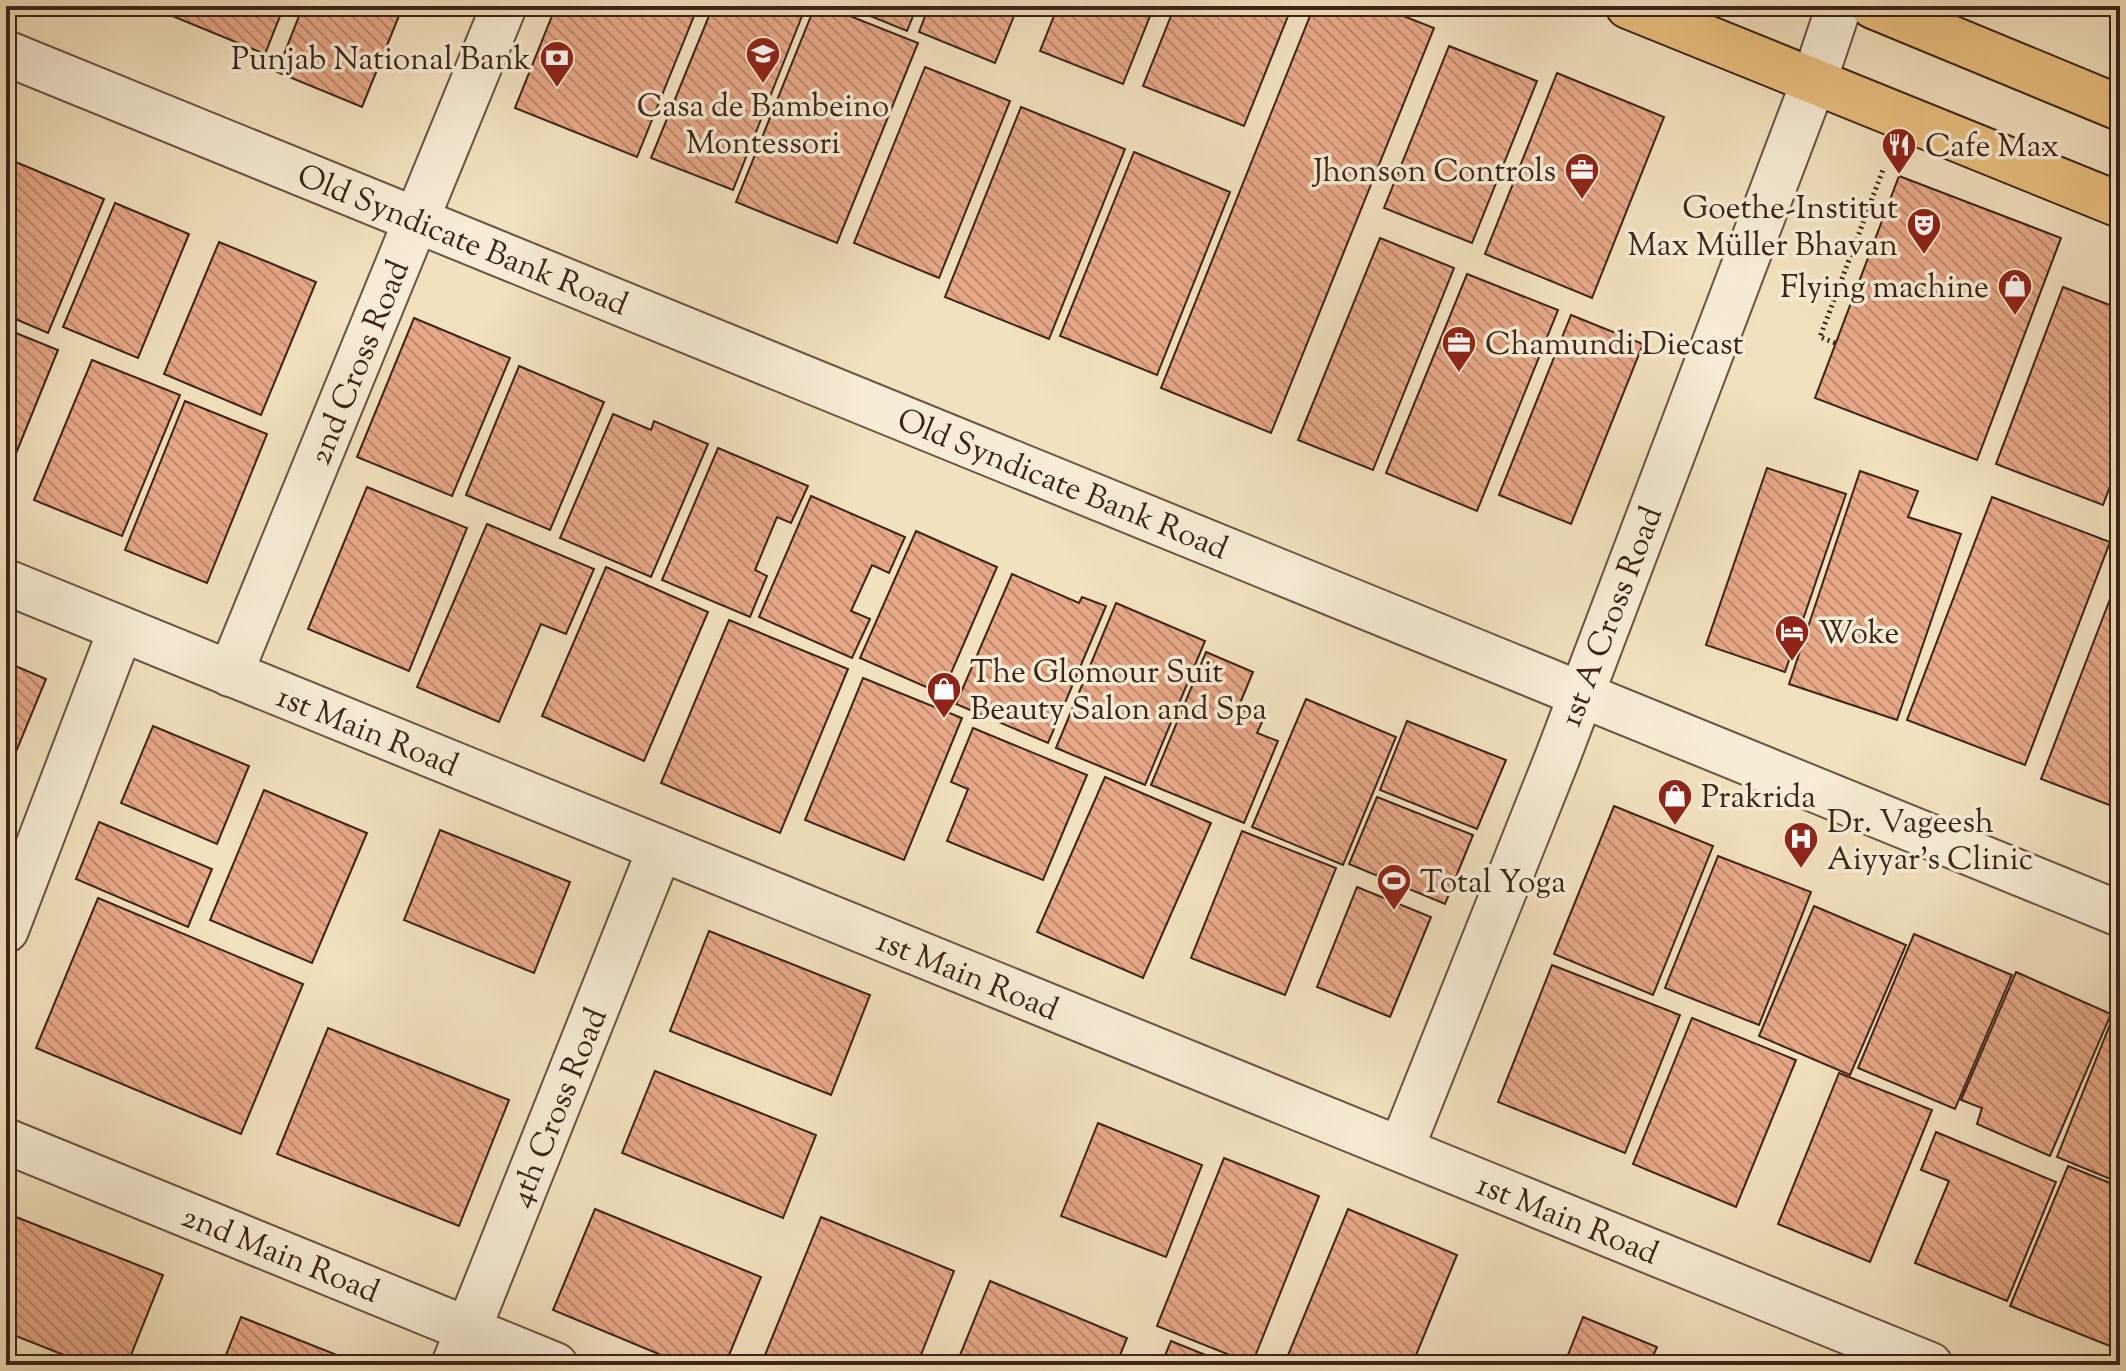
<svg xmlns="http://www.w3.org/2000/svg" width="2126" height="1371" viewBox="0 0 2126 1371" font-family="'Sorts Mill Goudy',serif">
<defs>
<pattern id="building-back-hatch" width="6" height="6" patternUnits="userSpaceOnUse" patternTransform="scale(2)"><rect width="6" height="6" fill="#e7a888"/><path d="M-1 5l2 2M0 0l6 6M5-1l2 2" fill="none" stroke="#bc896e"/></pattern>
</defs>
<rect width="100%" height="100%" fill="#f2e1be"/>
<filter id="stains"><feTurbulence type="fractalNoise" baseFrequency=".0025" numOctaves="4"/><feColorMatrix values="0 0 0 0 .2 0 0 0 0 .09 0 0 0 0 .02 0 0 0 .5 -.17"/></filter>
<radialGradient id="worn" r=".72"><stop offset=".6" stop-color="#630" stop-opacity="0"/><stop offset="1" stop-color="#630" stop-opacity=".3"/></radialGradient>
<g fill="url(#building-back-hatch)" stroke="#3d2419" stroke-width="2">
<polygon points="168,6 284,6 265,54 165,13"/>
<polygon points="303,6 403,6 362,107 277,72"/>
<polygon points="556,6 698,6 637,157 515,108"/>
<polygon points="713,6 806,6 733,190 651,158"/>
<polygon points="815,6 825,6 918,43 837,243 736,202"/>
<polygon points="846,6 917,6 907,31"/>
<polygon points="929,6 1018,6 995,63 919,32"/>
<polygon points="1058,6 1154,6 1123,84 1040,51"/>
<polygon points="1175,6 1292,6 1244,126 1143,86"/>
<polygon points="1314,6 1378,6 1434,28 1271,433 1161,388"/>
<polygon points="2079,6 2120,6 2120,20"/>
<polygon points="1449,46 1537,81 1472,243 1384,208"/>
<polygon points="925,67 1010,101 939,278 854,243"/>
<polygon points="1557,73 1664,117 1592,298 1485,254"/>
<polygon points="1021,107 1125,149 1049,339 945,297"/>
<polygon points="1134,152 1230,192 1157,375 1060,336"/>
<polygon points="11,160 104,199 48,333 6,315 6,171"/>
<polygon points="1899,176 2061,238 1977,460 1815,398"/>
<polygon points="115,203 189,234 138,358 63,327"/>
<polygon points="1380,238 1454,268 1373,470 1298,440"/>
<polygon points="219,242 316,282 261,415 164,374"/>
<polygon points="1467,274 1558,310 1477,511 1386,473"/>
<polygon points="2063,287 2120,309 2120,460 2103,505 1996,464"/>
<polygon points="1571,315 1643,344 1571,524 1499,495"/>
<polygon points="414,318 510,358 452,496 357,457"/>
<polygon points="6,329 58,350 6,478"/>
<polygon points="92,360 180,395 122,536 34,500"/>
<polygon points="519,366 604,402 550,530 466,495"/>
<polygon points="185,401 267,434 207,583 125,550"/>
<polygon points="613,414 651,430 654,421 708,444 651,577 560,538"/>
<polygon points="718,448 808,486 791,523 777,517 755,570 767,576 750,617 662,580"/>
<polygon points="1767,468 1846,494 1785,672 1706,645"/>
<polygon points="1860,471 1918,491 1908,517 1961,534 1897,720 1789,684"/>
<polygon points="367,487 467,528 409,671 308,629"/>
<polygon points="811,496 905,537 889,573 872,565 851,611 870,619 852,658 759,617"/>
<polygon points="1992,497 2110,542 2025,765 1907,720"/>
<polygon points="487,524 594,569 566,634 541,624 499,722 417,687"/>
<polygon points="916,531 997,567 942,694 860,658"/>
<polygon points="606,567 708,612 644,761 542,716"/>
<polygon points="2120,573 2120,809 2041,779"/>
<polygon points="1012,574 1079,603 1082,597 1106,606 1048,743 956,704"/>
<polygon points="1116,603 1205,641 1145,785 1056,748"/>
<polygon points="729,620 848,669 780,833 661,783"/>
<polygon points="1206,652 1253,672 1238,708 1263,720 1257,733 1278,741 1244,823 1151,785"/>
<polygon points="6,662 46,679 6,776"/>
<polygon points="863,678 962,718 904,860 805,820"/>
<polygon points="1306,699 1396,737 1343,865 1252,827"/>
<polygon points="1407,721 1506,760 1477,829 1380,790"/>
<polygon points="153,726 249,766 217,844 121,803"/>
<polygon points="973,728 1087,775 1043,880 947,841 968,789 951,782"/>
<polygon points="1105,777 1211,823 1143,978 1037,932"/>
<polygon points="264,790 367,833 312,963 210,920"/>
<polygon points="1377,797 1473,835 1445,904 1349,864"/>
<polygon points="1614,806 1713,846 1653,995 1554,954"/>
<polygon points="99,822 212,869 188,927 76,879"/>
<polygon points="440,830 570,882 534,973 404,920"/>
<polygon points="1242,831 1336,868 1285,995 1191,958"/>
<polygon points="1718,856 1811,892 1759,1025 1665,988"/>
<polygon points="1357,887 1431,917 1390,1017 1317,987"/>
<polygon points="98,898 303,984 241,1134 36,1048"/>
<polygon points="1814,906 1906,945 1850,1075 1759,1036"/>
<polygon points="709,931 870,995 831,1095 670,1031"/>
<polygon points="1914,934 2012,975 1955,1109 1858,1068"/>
<polygon points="1552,965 1680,1015 1625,1153 1498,1102"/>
<polygon points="2016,972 2111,1014 2050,1156 1977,1124 1982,1108 1961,1100"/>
<polygon points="2115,1012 2120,1014 2120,1183 2057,1157"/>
<polygon points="1692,1018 1796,1060 1736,1207 1633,1164"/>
<polygon points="328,1028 509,1100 459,1226 277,1154"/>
<polygon points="655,1071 816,1135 783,1218 622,1153"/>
<polygon points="1839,1073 1932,1110 1870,1262 1778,1224"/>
<polygon points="1098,1123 1202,1165 1166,1257 1061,1216"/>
<polygon points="1936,1132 2056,1182 2007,1301 1915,1263 1949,1181 1921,1170"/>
<polygon points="1224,1158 1319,1196 1252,1364 1157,1326"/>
<polygon points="2068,1166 2120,1187 2120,1350 2010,1306"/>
<polygon points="595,1209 761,1277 725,1365 685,1365 553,1310"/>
<polygon points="1348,1209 1457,1255 1412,1365 1284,1365"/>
<polygon points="6,1213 163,1275 127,1365 89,1365 6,1332"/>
<polygon points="821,1217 954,1271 917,1365 761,1365"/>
<polygon points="990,1281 1127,1338 1116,1365 956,1365"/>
<polygon points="241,1317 352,1361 350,1365 222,1365"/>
<polygon points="1583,1317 1657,1347 1649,1365 1564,1365"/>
<polygon points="1171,1341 1230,1365 1161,1365"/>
<polygon points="6,1355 32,1365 6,1365"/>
</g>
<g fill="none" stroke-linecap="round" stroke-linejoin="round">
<defs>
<g id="minor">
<polyline points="6,53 2120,914"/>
<polyline points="6,582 1930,1365"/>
<polyline points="230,674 504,6"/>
<polyline points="6,930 121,629"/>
<polyline points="6,1141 555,1365"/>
<polyline points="1401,1149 1558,756 1814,81 1839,6"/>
<polyline points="454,1365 660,849"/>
</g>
<g id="major">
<polyline points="1628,6 2120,205"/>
<polyline points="1873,6 2120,108"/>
</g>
</defs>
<use href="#minor" stroke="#6a5342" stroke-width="48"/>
<use href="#major" stroke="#3d2419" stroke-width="48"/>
<polyline stroke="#3d2419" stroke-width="5" stroke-dasharray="2 4" stroke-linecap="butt" points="1835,343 1820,337 1884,167"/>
<use href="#minor" stroke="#f7ecd5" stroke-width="44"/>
<use href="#major" stroke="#e9c07f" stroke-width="44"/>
</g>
<defs>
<symbol id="school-pin" viewBox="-11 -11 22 30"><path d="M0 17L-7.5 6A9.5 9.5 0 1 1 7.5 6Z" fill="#8f2418" stroke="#f7ecd5"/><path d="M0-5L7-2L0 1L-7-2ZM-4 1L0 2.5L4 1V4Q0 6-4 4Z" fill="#fff"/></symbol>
<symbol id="bank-pin" viewBox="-11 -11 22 30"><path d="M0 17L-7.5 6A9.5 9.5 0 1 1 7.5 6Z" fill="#8f2418" stroke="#f7ecd5"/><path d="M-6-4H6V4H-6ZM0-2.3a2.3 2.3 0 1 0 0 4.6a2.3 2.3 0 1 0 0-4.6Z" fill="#fff"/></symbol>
<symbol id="restaurant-pin" viewBox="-11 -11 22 30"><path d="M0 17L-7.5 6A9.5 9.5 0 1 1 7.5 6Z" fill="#8f2418" stroke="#f7ecd5"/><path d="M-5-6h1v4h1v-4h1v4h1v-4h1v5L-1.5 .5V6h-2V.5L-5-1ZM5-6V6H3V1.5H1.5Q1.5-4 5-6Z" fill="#fff"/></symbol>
<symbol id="office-pin" viewBox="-11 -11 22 30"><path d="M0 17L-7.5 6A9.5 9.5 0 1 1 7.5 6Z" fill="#8f2418" stroke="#f7ecd5"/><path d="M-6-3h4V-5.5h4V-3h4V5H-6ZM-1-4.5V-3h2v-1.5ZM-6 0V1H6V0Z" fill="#fff"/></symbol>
<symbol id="theatre-pin" viewBox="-11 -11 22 30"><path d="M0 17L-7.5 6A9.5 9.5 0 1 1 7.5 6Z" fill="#8f2418" stroke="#f7ecd5"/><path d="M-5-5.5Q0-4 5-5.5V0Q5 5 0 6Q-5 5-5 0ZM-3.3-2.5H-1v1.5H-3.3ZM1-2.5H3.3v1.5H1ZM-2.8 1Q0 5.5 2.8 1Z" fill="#fff"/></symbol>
<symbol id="shop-pin" viewBox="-11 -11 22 30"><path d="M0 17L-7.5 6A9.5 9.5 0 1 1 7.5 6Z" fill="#8f2418" stroke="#f7ecd5"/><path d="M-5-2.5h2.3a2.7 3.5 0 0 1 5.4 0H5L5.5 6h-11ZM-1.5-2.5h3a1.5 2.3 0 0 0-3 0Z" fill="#fff"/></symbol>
<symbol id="hotel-pin" viewBox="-11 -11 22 30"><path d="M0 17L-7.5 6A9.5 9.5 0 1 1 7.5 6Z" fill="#8f2418" stroke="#f7ecd5"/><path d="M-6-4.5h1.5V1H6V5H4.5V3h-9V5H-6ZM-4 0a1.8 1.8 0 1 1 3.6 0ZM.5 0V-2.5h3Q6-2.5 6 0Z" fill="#fff"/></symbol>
<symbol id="hospital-pin" viewBox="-11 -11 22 30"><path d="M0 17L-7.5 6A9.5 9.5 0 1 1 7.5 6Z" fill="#8f2418" stroke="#f7ecd5"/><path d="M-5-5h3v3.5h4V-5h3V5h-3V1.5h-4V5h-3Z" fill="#fff"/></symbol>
<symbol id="stadium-pin" viewBox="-11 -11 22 30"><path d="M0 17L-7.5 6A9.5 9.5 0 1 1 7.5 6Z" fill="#8f2418" stroke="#f7ecd5"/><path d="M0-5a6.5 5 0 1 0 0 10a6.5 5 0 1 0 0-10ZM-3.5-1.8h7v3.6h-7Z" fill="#fff"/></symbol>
</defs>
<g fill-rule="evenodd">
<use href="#school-pin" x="743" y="34" width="40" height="54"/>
<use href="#bank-pin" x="537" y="38" width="40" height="54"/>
<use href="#restaurant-pin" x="1879" y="125" width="40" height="54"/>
<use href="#office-pin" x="1562" y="150" width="40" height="54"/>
<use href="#theatre-pin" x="1904" y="205" width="40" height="54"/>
<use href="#shop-pin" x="1995" y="266" width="40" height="54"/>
<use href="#office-pin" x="1439" y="323" width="40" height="54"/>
<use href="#hotel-pin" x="1772" y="612" width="40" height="54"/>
<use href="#shop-pin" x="924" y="669" width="40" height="54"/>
<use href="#shop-pin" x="1655" y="776" width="40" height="54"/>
<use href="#hospital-pin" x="1781" y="819" width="40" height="54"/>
<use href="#stadium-pin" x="1374" y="861" width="40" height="54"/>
</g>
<g text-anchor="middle" stroke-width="7" stroke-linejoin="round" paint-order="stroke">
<g font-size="32" fill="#3d2419" stroke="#f7ecd5" text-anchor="start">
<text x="531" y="69" text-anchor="end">Punjab National Bank</text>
<text x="763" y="116" text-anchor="middle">Casa de Bambeino<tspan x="763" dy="37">Montessori</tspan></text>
<text x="1925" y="156">Cafe Max</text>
<text x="1556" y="181" text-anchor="end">Jhonson Controls</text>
<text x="1898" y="218" text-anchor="end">Goethe-Institut<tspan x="1898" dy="37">Max Müller Bhavan</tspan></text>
<text x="1989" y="297" text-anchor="end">Flying machine</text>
<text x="1485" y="354">Chamundi Diecast</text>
<text x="1818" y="643">Woke</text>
<text x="970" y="682">The Glomour Suit<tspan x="970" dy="37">Beauty Salon and Spa</tspan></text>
<text x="1701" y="807">Prakrida</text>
<text x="1827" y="832">Dr. Vageesh<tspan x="1827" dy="37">Aiyyar's Clinic</tspan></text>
<text x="1420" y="892">Total Yoga</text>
</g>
<g font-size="32" fill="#3d2419" stroke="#f7ecd5">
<text transform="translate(463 239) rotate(22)" y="11">Old Syndicate Bank Road</text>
<text transform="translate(358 362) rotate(-68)" y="11">2nd Cross Road</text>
<text transform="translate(1063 483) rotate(22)" y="11">Old Syndicate Bank Road</text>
<text transform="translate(1610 616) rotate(-69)" y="11">1st A Cross Road</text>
<text transform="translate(368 730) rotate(22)" y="11">1st Main Road</text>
<text transform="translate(968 974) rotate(22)" y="11">1st Main Road</text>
<text transform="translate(557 1107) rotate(-68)" y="11">4th Cross Road</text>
<text transform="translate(1568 1218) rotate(22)" y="11">1st Main Road</text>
<text transform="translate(281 1253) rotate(22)" y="11">2nd Main Road</text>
</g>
</g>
<rect width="2126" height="1371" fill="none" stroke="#f2e1be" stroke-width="32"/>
<rect x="8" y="8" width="2110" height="1355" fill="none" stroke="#3d2419" stroke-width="4"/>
<rect x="16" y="16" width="2094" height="1339" fill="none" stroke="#3d2419" stroke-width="2"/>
<rect width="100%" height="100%" filter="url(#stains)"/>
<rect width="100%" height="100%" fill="url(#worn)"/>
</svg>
